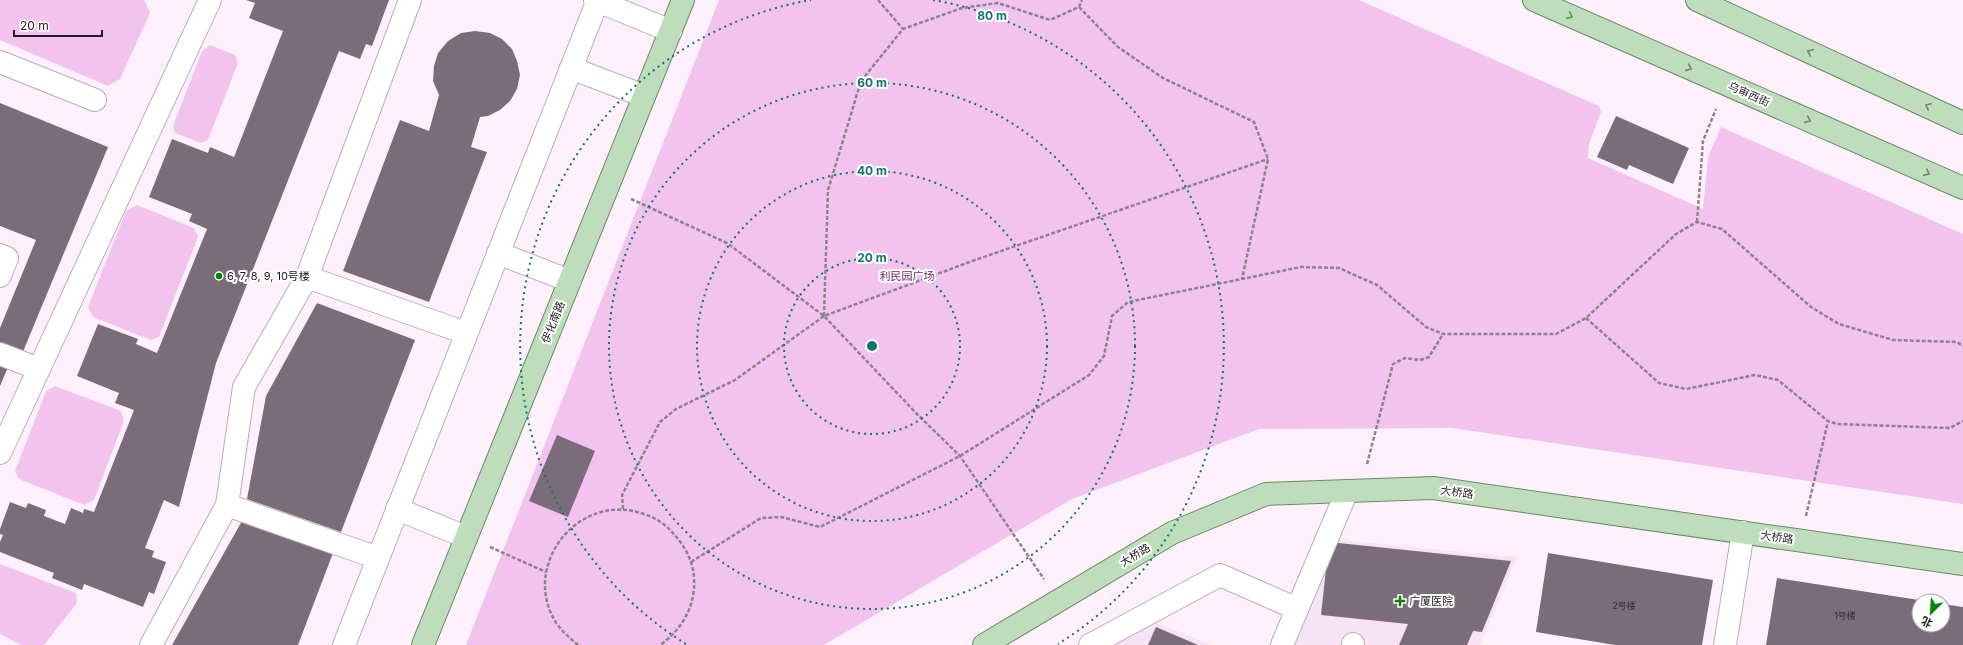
<svg xmlns="http://www.w3.org/2000/svg" width="1963" height="645" viewBox="0 0 1963 645" font-family="Inter,'Noto Sans SC',sans-serif">
<rect width="100%" height="100%" fill="#fef1fc"/>
<g fill="#f8e2f6">
<polygon points="1328,539 1517,557 1480,645 1284,645"/>
<polygon points="1156,622 1210,645 1113,645"/>
</g>
<g fill="#f3c3f0">
<polygon points="0,0 143,0 145,1 150,13 120,79 108,86 0,40"/>
<polygon points="719,0 1359,0 1599,106 1601,112 1589,144 1588,158 1703,209 1708,157 1721,127 1963,234 1963,504 1452,428 1259,429 1072,499 824,645 466,645"/>
<polygon points="210,45 235,55 238,63 208,140 201,143 175,133 173,126 202,51"/>
<polygon points="137,205 194,228 198,237 159,337 151,340 93,317 88,307 126,211"/>
<polygon points="55,386 121,411 124,421 94,500 84,505 19,479 15,471 46,391"/>
<polygon points="0,564 76,593 77,603 44,645 21,645 0,634"/>
</g>
<g fill="#7a6d79">
<polygon points="246,0 389,0 372,46 366,44 360,59 339,51 216,363 179,507 164,500 145,548 154,551 152,557 166,562 154,594 149,592 143,607 84,584 82,590 52,578 54,573 0,552 0,542 3,535 0,534 0,529 10,502 26,508 28,503 46,510 44,516 65,524 71,508 83,513 84,509 94,512 134,410 115,403 119,393 77,376 98,324 138,339 136,344 157,353 207,229 189,221 192,214 149,197 172,139 208,153 210,147 234,157 283,31 249,18 255,3"/>
<polygon points="475,31 490,33 502,39 512,49 517,61 520,75 517,89 510,101 500,110 488,116 480,117 471,147 487,152 429,302 343,271 400,120 429,131 439,95 433,81 434,66 438,53 448,41 461,33"/>
<polygon points="0,103 108,147 22,354 0,345 0,328 36,240 0,226"/>
<polygon points="1616,116 1689,148 1673,184 1629,165 1627,170 1597,157"/>
<polygon points="317,303 415,340 341,532 247,499 266,396"/>
<polygon points="0,362 9,365 0,386"/>
<polygon points="557,435 595,451 568,517 529,501"/>
<polygon points="242,521 333,553 298,645 172,645"/>
<polygon points="1329,542 1511,561 1482,632 1473,631 1467,645 1399,645 1408,624 1321,615"/>
<polygon points="1548,553 1713,580 1702,645 1615,645 1536,632"/>
<polygon points="1777,578 1919,600 1919,625 1943,625 1943,604 1963,607 1963,645 1766,645"/>
<polygon points="1156,627 1198,645 1148,645"/>
</g>
<g fill="none" stroke-linecap="round" stroke-linejoin="round">
<defs>
<g id="minor">
<polyline points="595,0 671,31"/>
<polyline points="0,62 95,100"/>
<polyline points="571,68 644,96"/>
<polyline points="498,253 570,281"/>
<polyline points="0,255 7,258 0,276"/>
<polyline points="307,277 466,333"/>
<polyline points="0,354 39,369"/>
<polyline points="0,453 210,0"/>
<polyline points="227,505 378,558"/>
<polyline points="397,509 466,537"/>
<polyline points="151,645 227,505 244,387 307,277 410,0"/>
<polyline points="344,645 598,0"/>
<polyline points="1090,645 1220,575 1297,609"/>
<polyline points="1282,645 1347,491"/>
<polyline points="1353,645 1353,644"/>
<polyline points="1725,645 1743,532"/>
</g>
<g id="major">
<polyline points="1534,0 1963,188"/>
<polyline points="1697,0 1963,123"/>
<polyline points="423,645 683,0"/>
<polyline points="984,645 1172,533 1266,494 1433,488 1963,564"/>
</g>
</defs>
<use href="#minor" stroke="#bbacba" stroke-width="24"/>
<use href="#major" stroke="#6b8a67" stroke-width="24"/>
<g stroke="#8c838b" stroke-width="2.5" stroke-dasharray="4 2" stroke-linecap="butt">
<polyline points="878,0 903,29"/>
<polyline points="1079,7 1118,47 1163,78 1254,122 1268,159 1242,279"/>
<polyline points="631,199 727,243 824,316 916,413 960,456 1044,579"/>
<polyline points="1697,222 1703,141 1716,109"/>
<polyline points="824,316 828,190 861,81 903,29 962,8 998,3 1050,20 1079,7 1082,0"/>
<polyline points="1586,318 1659,383 1686,389 1755,375 1778,380 1828,421 1837,424 1950,428 1963,421"/>
<polyline points="1367,464 1393,364 1405,358 1420,360 1429,357 1443,334"/>
<polyline points="623,509 622,495 660,422 676,409 735,380 824,316 975,260 1268,159"/>
<polyline points="1806,516 1828,421"/>
<polyline points="490,547 546,572"/>
<polyline points="691,562 761,518 781,517 820,527 960,456 1089,375 1104,356 1112,316 1128,302 1301,267 1339,268 1377,285 1426,327 1443,334 1556,334 1586,318 1676,234 1697,222 1722,229 1811,307 1839,324 1893,340 1957,342 1963,346"/>
<path d="M578,645C570,638 561,631 555,621C523,567 573,499 633,511C647,514 661,520 670,530C683,543 693,559 694,578C696,605 682,630 660,645"/>
</g>
<use href="#minor" stroke="#fff" stroke-width="22"/>
<use href="#major" stroke="#beddbb" stroke-width="22"/>
</g>
<defs><path id="oneway-chevron" d="M-2-3.5L2.5 0L-2 3.5" fill="none" stroke-width="1.6" stroke-linecap="round" stroke-linejoin="round"/></defs>
<g stroke="#778575">
<use href="#oneway-chevron" transform="translate(1570 16) rotate(24)"/>
<use href="#oneway-chevron" transform="translate(1810 52) rotate(-155)"/>
<use href="#oneway-chevron" transform="translate(1689 68) rotate(24)"/>
<use href="#oneway-chevron" transform="translate(1928 106) rotate(-155)"/>
<use href="#oneway-chevron" transform="translate(1808 120) rotate(24)"/>
<use href="#oneway-chevron" transform="translate(1927 173) rotate(24)"/>
</g>
<g fill="none" stroke="#0f766e" stroke-width="2" stroke-dasharray="2 4">
<circle cx="872" cy="346" r="88"/>
<circle cx="872" cy="346" r="175"/>
<circle cx="872" cy="346" r="263"/>
<path d="M686 644A351 351 0 0 1 811 0M933 0A351 351 0 0 1 1058 644"/>
</g>
<g fill="#088400" stroke="#fff" stroke-width="1.5">
<circle cx="219" cy="276" r="4"/>
<path d="M1398 595h4v4h4v4h-4v4h-4v-4h-4v-4h4z"/>
</g>
<g text-anchor="middle" stroke-width="4" stroke-linejoin="round" paint-order="stroke">
<g font-size="9" fill="#362f36">
<text x="1624" y="609">2号楼</text>
<text x="1845" y="619">1号楼</text>
</g>
<g font-size="11" fill="#201a1f" stroke="#fff">
<text transform="translate(1749 94) rotate(24)" y="4">乌审西街</text>
<text transform="translate(553 322) rotate(-68)" y="4">伊化南路</text>
<text transform="translate(1457 492) rotate(8)" y="4">大桥路</text>
<text transform="translate(1777 537) rotate(8)" y="4">大桥路</text>
<text transform="translate(1135 555) rotate(-31)" y="4">大桥路</text>
</g>
<g font-size="11" fill="#201a1f" stroke="#fff" text-anchor="start">
<text x="227" y="280">6, 7, 8, 9, 10号楼</text>
<text x="1409" y="605">广厦医院</text>
</g>
<g font-size="11" fill="#6d276b" stroke="#fff">
<text x="907" y="280">利民园广场</text>
</g>
</g>
<circle cx="872" cy="346" r="6" fill="#0f766e" stroke="#fff" stroke-width="2"/>
<g font-size="12" text-anchor="middle" font-weight="bold" fill="#0f766e" stroke="#fff" stroke-width="4" stroke-linejoin="round" paint-order="stroke">
<text x="992" y="20">80 m</text>
<text x="872" y="87">60 m</text>
<text x="872" y="175">40 m</text>
<text x="872" y="262">20 m</text>
</g>
<g transform="translate(1931 613) rotate(205)"><circle r="19" fill="#ffffff" stroke="#a6a3a5"/>
<path d="M0-3L7 15L0 10L-7 15Z" fill="#088400"/>
<text y="-6" font-size="11" font-weight="bold" text-anchor="middle" fill="#201a1f">北</text>
</g>
<path d="M14 30v6h88v-6" fill="none" stroke="#201a1f" stroke-width="2"/>
<text x="20" y="30" font-size="12" fill="#201a1f" stroke="#ffffff" stroke-width="3" paint-order="stroke">20 m</text>
</svg>
